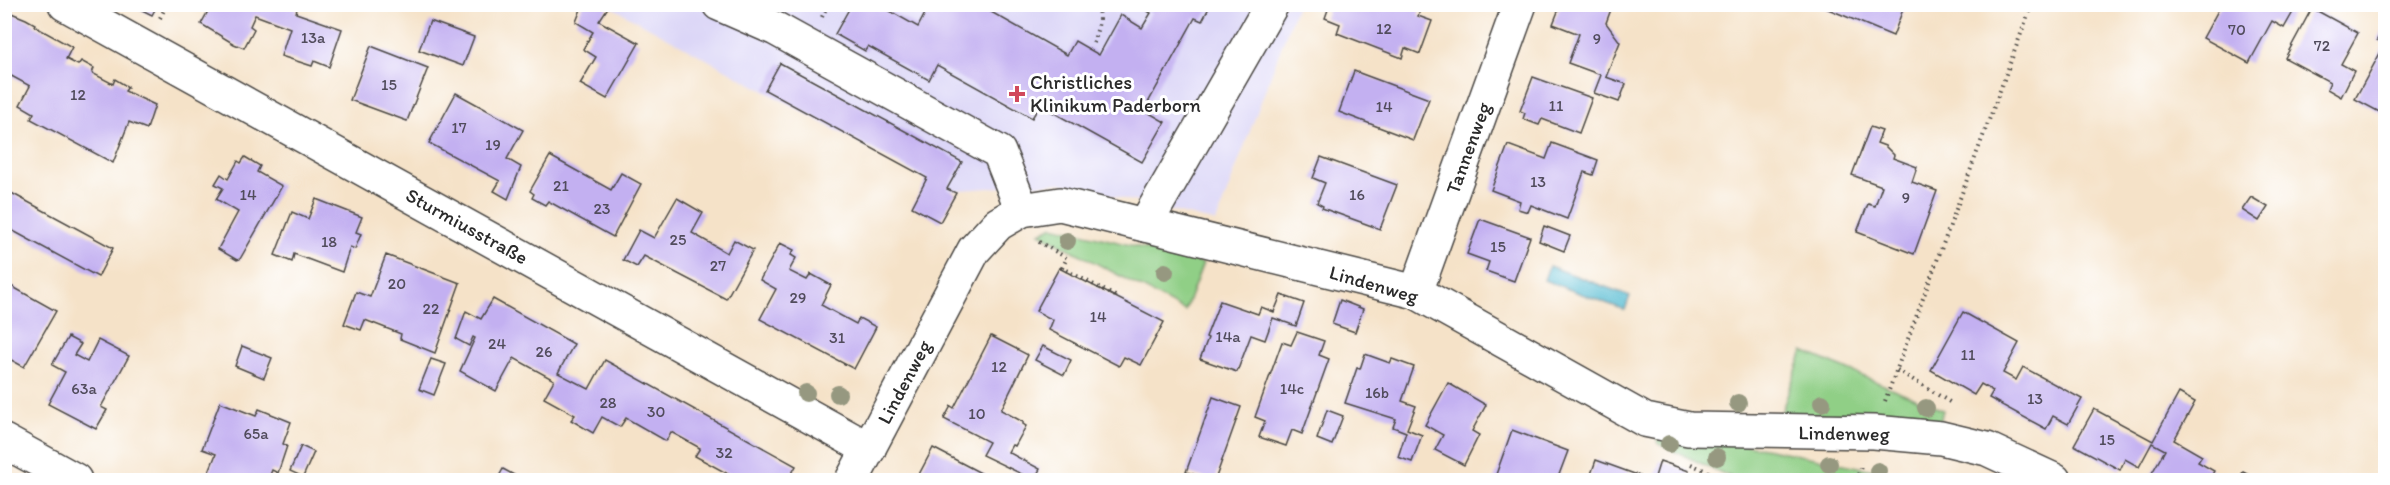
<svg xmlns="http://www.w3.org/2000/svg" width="2390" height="485" viewBox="0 0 2390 485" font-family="Itim,sans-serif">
<rect width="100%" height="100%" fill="#fff"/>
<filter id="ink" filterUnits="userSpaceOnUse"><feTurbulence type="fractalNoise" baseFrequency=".0167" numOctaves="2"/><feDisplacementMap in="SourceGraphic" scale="12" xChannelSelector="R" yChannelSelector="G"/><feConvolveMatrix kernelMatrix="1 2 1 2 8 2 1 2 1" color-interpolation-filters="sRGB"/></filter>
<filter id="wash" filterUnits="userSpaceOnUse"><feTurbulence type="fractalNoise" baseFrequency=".008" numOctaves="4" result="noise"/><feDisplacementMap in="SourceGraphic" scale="24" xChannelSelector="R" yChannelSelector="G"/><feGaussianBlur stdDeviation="1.35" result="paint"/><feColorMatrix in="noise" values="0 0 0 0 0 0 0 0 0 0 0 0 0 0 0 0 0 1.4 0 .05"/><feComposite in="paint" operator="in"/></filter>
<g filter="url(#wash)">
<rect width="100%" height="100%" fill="#f5e2c8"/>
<polygon fill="#dbd6f7" points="608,5 1297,5 1216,222 1061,183 947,191"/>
<g fill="#90cf86" stroke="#5e7d58" stroke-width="1.5">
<polygon points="1053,226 1203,263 1185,311 1040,233"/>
<polygon points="1803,351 1943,410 1940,422 1781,413"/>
<polygon points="1655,429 1769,449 1923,480 1737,480 1659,444"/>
</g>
<polygon fill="#54bbd1" stroke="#40737e" stroke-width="1.5" points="1549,266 1630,296 1625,310 1544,280"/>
<g id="blocks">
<g fill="#c3b0f1">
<polygon points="130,4 158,4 152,15"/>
<polygon points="212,4 298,4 296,13 342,29 329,67 314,61 312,66 281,56 290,28 255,15 250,26 254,29 244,48 234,44 201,24"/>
<polygon points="583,4 609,6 599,21 639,43 607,99 580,84 596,57 583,49 593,32 576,22"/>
<polygon points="842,4 882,4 881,6 918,27 930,4 961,4 966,7 968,4 977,4 1067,55 1075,41 1099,55 1121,15 1142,28 1151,13 1142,8 1144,4 1211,4 1202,21 1195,18 1144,110 1165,122 1142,162 1040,105 1032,118 937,65 929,80 868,46 865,51 835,34 849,9"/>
<polygon points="1330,4 1416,4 1421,6 1418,16 1432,21 1420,54 1405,48 1402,58 1337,33 1340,24 1325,18"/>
<polygon points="1561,4 1613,4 1606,23 1620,42 1606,77 1626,84 1619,102 1594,93 1601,75 1568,63 1579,34 1553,24"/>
<polygon points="1816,4 1905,4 1893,36"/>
<polygon points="2221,5 2297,5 2284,28 2272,21 2249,63 2203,38"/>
<polygon points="2312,8 2358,33 2341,64 2354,71 2341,97 2327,89 2330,82 2285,58"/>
<polygon points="4,10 26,19 35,24 34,26 72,47 66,59 78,65 81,61 94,68 92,73 113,84 115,79 128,87 125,91 155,105 147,129 129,122 113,163 31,119 34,113 20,105 30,86 4,72"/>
<polygon points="430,21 474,37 463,66 419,50"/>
<polygon points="2385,24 2385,115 2355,99 2385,44 2377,40"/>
<polygon points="371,46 428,68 407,121 350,100"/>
<polygon points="780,63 962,162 947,189 956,193 940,222 912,207 927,178 765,90"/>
<polygon points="1354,71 1429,99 1413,140 1339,112"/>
<polygon points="1533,77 1592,98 1579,133 1542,119 1539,125 1523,119 1525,113 1520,111"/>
<polygon points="456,93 523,130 507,159 521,167 508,199 494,191 500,181 429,143"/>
<polygon points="1870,127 1882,131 1877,143 1885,146 1894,155 1893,158 1917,167 1912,182 1937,191 1914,254 1857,232 1868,204 1875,206 1882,186 1852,175"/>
<polygon points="1552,143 1598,160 1593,175 1584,172 1567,219 1531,205 1528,212 1518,209 1520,201 1491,190 1508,145 1546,159"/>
<polygon points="550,156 611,190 621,173 641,184 613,237 548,201 545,205 532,198 534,194 530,191"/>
<polygon points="245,157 260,166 257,172 282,186 240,259 237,260 218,249 238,212 216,199 223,188 215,184 221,174 228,179 238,161 241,163"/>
<polygon points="1321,157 1397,185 1380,229 1322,208 1323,206 1317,203 1325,183 1313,178"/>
<polygon points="4,189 113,248 98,277 4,226"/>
<polygon points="2251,197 2268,207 2259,221 2242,210"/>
<polygon points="677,198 703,213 692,233 727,253 734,240 753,250 726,299 644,256 637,267 623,260 639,230 654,238"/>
<polygon points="316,199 362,217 356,232 361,234 355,249 350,247 342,272 294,254 292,262 275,255 292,212 308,219"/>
<polygon points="1480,219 1530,237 1514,281 1486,271 1489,262 1467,254"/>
<polygon points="1544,226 1570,236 1564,251 1539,241"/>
<polygon points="780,243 794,250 791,255 796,258 789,271 807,280 811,274 831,285 821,305 856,324 859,318 876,327 854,369 760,319 776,289 760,280"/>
<polygon points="386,255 460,283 435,353 400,339 401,334 365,320 361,330 344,324 356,292 370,297"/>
<polygon points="1059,268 1164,322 1141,365 1124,357 1119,366 1049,330 1053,320 1036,311"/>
<polygon points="4,282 56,311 24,367 4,356"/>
<polygon points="1281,295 1304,303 1296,326 1273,318 1265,340 1251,335 1237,372 1200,359 1208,338 1206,337 1220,301 1258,314 1261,307 1274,312"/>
<polygon points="493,299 574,344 558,373 589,389 605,360 796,466 788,480 739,480 695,456 700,448 671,432 666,441 626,418 620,427 602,417 593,433 571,420 575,415 544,398 554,380 514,358 496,391 460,371 475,338 473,337 469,346 456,339 466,311 481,319"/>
<polygon points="1340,300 1363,309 1355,332 1332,324"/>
<polygon points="1963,312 2019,343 2003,373 2016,380 2023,367 2082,399 2068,424 2053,416 2046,429 1989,398 1993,391 1981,384 1974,395 1931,370"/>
<polygon points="1297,332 1324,341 1319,355 1329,359 1302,434 1292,430 1286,446 1259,437 1265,421 1255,417 1282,342 1291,345"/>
<polygon points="991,336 1028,355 1001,410 1023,422 1023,424 1026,426 1015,446 1012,445 1008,452 1040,469 1034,480 982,455 989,442 944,419 951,406 954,408"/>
<polygon points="68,337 81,344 74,355 87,362 98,340 129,356 101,407 107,410 96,429 48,404 65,372 52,365"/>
<polygon points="242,346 272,358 264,378 235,366"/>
<polygon points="1043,346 1071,360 1064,375 1035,360"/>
<polygon points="1365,354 1390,363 1392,359 1414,367 1402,401 1416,406 1407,429 1422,435 1412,462 1398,457 1406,432 1393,427 1396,419 1345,403 1357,368 1360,369"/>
<polygon points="431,359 446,364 434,395 419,389"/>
<polygon points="1448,383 1486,405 1472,431 1479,435 1464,465 1435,450 1443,435 1425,425"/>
<polygon points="2179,393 2195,402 2174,440 2202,456 2198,462 2214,471 2209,480 2148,480 2165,450 2152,443 2139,467 2125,459 2120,470 2074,445 2094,409 2153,441"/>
<polygon points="1213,397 1241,407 1215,480 1211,480 1186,472"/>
<polygon points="220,402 256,416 259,409 291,422 283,444 287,446 278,473 272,470 268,480 206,479 216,454 202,449"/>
<polygon points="1327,410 1343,416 1332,445 1317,439"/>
<polygon points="1512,430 1568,451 1557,480 1494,480"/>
<polygon points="301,446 314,452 303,477 290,471"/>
<polygon points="933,448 994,480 916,480"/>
<polygon points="1596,460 1640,476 1638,480 1589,480"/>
<polygon points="1660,461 1689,471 1686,480 1654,480"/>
<polygon points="503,469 523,480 497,480"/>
<polygon points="2243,472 2259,480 2238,480"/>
</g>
</g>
</g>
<g filter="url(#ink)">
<use href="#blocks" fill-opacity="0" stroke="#494643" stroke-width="1.5"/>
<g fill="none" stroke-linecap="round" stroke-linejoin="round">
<defs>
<g id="minor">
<polyline points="65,4 869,449"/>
<polyline points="719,4 776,29 999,152 1022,210"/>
<polyline points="1145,225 1272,4"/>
<polyline points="1416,292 1520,4"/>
<polyline points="4,441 75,480"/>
<polyline points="852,480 974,250 998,224 1022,210 1060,204 1416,292 1645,420 1689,429 1874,432 1941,438 1987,449 2054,480"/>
</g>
</defs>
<use href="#minor" stroke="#494643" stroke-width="36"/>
<g stroke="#494643" stroke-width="4" stroke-dasharray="1.5 4.5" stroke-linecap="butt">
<polyline points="822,17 828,4"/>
<polyline points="160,18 167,4"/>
<path d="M1093,43C1097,31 1103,16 1095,4"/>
<polyline points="1039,242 1067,258 1062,268 1119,298"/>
<polyline points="1897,370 1953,404"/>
<polyline points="1885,401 2032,4"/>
<polyline points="1691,464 1726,480"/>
<polyline points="1856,480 1862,464"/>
</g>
<use href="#minor" stroke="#fff" stroke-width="33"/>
</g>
<g fill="#969880">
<circle cx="1067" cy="241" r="9"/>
<circle cx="1165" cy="272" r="9"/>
<circle cx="806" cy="393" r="9"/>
<circle cx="838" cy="394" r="9"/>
<circle cx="1738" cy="403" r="9"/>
<circle cx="1822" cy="403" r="9"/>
<circle cx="1926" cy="408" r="9"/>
<circle cx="1669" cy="444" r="9"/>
<circle cx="1717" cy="457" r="9"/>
<circle cx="1829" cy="464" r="9"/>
<circle cx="1878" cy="471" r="9"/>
</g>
</g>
<path fill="#d1495b" stroke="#fff" stroke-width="2" d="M1014 85h6v6h6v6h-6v6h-6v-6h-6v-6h6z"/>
<g text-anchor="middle" stroke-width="6" stroke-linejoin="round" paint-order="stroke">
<g font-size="16" fill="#514c5c">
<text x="1384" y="34">12</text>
<text x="2237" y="35">70</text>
<text x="313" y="43">13a</text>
<text x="1597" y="44">9</text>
<text x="2322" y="51">72</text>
<text x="389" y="90">15</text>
<text x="78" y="100">12</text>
<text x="1556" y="111">11</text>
<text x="1384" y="112">14</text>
<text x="459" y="133">17</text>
<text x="493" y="150">19</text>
<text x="1538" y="187">13</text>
<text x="561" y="191">21</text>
<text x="248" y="200">14</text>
<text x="1357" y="200">16</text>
<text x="1906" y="203">9</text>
<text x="602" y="214">23</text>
<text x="678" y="245">25</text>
<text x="329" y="247">18</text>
<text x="1498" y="252">15</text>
<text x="718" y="271">27</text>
<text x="397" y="289">20</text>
<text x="798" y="303">29</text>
<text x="431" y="314">22</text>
<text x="1098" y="322">14</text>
<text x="1228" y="342">14a</text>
<text x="837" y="343">31</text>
<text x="497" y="349">24</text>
<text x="544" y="357">26</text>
<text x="1968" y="360">11</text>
<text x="999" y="372">12</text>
<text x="84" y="394">63a</text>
<text x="1292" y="394">14c</text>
<text x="1377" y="398">16b</text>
<text x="2035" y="404">13</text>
<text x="608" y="408">28</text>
<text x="656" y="417">30</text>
<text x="977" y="419">10</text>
<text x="256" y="439">65a</text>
<text x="2107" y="445">15</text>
<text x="724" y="458">32</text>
</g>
<g font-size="20" fill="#2b2b2b" stroke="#fff" text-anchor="start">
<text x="1030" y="89">Christliches<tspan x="1030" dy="23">Klinikum Paderborn</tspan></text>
</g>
<g font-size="20" fill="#2b2b2b" stroke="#fff">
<text transform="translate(1468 148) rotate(-70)" y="7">Tannenweg</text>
<text transform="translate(467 226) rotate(29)" y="7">Sturmiusstraße</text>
<text transform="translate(1374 284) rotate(16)" y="7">Lindenweg</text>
<text transform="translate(904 382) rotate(-62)" y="7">Lindenweg</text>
<text transform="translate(1844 433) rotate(1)" y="7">Lindenweg</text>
</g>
</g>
<rect width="2390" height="485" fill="none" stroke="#fff" stroke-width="24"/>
</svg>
